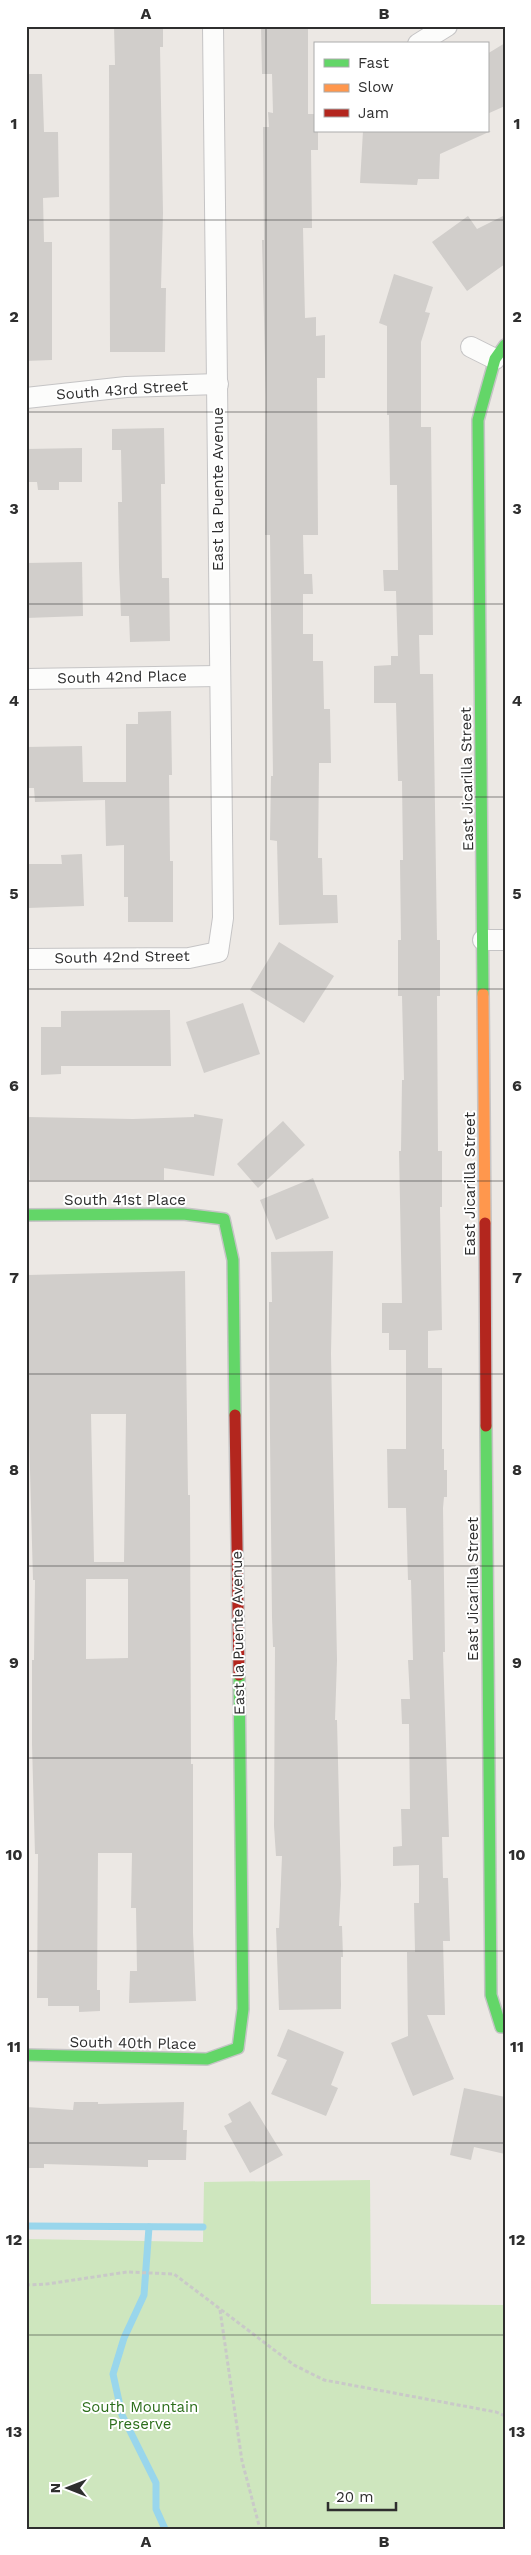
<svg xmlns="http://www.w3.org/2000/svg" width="531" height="2555" viewBox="0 0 531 2555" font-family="'Work Sans',sans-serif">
<rect width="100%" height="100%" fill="#ece8e4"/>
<polygon fill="#cee6be" points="370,2180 371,2304 505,2305 505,2529 26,2529 26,2239 203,2242 204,2182"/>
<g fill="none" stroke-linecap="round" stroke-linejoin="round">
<g stroke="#99d6ec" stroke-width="7">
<polyline points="26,2226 203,2227"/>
<polyline points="149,2227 144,2295 124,2338 113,2374 122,2415 156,2483 156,2509 165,2529"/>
</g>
</g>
<g fill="#d1cecb" fill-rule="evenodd">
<polygon points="114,26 163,26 163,47 160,47 163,213 161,288 166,288 165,352 110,352 109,65 115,65"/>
<polygon points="261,26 308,26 308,114 315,114 315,131 318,131 318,150 311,150 312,228 303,228 305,318 316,317 316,336 325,335 325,378 317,378 318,535 303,535 304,574 312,574 313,594 303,594 303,634 313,634 313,661 323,661 324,709 330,709 331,763 319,763 318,858 322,858 323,895 337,895 338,923 279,925 277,841 270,840 271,776 273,776 270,535 265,535 266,397 262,240 264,240 263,127 269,127 268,112 273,113 272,74 262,74"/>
<polygon points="505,43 505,106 487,114 487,54"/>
<polygon points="26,74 42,74 44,132 58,132 59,197 43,198 44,242 52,242 52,360 26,361"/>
<polygon points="363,131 491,131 440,154 439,179 418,179 417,185 360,183"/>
<polygon points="505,215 505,264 467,291 432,242 468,216 477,229"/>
<polygon points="394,274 433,287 425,312 430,313 421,342 421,427 431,427 433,635 419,635 420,674 433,674 437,940 440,940 440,996 437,996 438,1151 442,1151 442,1207 440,1207 442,1330 428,1331 428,1368 442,1368 442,1449 444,1449 444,1470 447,1470 447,1497 444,1497 443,1508 445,1652 443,1652 449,1837 442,1837 443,1878 448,1878 450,1941 443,1941 445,2015 427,2015 454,2079 413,2096 391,2043 408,2036 407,1952 415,1952 414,1903 419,1903 419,1865 393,1866 393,1847 402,1846 401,1809 410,1809 409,1724 402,1724 401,1699 410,1699 408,1660 413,1660 411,1580 408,1580 406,1508 388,1508 387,1449 406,1449 406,1350 389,1350 389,1333 382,1333 382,1303 402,1303 399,1151 401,1151 402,1080 404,1080 402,996 398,996 398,940 401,940 400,860 403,860 402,781 398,781 396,703 374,703 374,666 391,665 391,656 398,656 396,591 384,591 383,570 398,570 397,485 390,485 389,415 387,415 387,326 379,323"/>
<polygon points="164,428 165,484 161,484 162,578 169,578 170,641 130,642 129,616 121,616 119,567 118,502 122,502 121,450 112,450 112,429"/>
<polygon points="82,448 82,482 59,482 59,490 38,490 37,482 26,482 26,449"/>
<polygon points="82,562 83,616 26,618 26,563"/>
<polygon points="171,711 172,775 169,775 170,861 173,861 173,922 128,922 128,897 124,897 124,845 106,846 105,800 35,802 34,788 26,788 26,747 82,746 83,782 126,782 126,724 138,724 138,712"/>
<polygon points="82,854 84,906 28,908 26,864 62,864 61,855"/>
<polygon points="279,942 334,976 304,1023 250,990"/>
<polygon points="243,1003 260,1054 204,1073 186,1022"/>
<polygon points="170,1010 171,1066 61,1066 61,1074 41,1075 41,1027 61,1027 61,1011"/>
<polygon points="194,1114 223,1119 214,1176 164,1168 164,1180 30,1180 28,1117 133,1119 194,1117"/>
<polygon points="283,1121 305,1145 258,1188 237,1164"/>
<polygon points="313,1178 329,1218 276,1240 260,1200"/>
<polygon points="333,1251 331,1354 337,1660 335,1720 337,1720 341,1885 339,1926 342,1926 343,1957 341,1957 341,2009 279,2010 276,1928 279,1928 282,1856 276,1856 274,1826 275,1647 273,1647 272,1617 269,1347 269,1302 272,1302 271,1252"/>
<path d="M185,1271L188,1495H190L191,1764H193V1933L196,2001L129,2003L130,1971H137L136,1908H131L132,1853H98L97,1990H100V2011L79,2012V2006H48V1998H37L38,1854H35L32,1744V1660H34L35,1580H33L29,1434L28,1275ZM91,1414H126L124,1562H94ZM86,1579H128V1658L86,1659Z"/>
<polygon points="288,2029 344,2052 331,2085 338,2088 326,2116 271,2094 287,2060 277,2056"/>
<polygon points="464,2088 505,2097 505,2154 474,2147 471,2160 450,2155"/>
<polygon points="250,2101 283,2155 250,2173 224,2126 232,2122 228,2114"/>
<polygon points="74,2102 98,2102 98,2104 184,2102 183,2130 187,2130 186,2160 148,2160 148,2167 44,2164 44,2168 26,2168 26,2107 73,2110"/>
</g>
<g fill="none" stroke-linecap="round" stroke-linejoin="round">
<defs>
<g id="street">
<polyline points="418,44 447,26"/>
<polyline points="471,347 495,359"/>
<polyline points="26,398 126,387 218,384"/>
<polyline points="26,679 218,676"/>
<polyline points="483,940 505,940"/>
<polyline points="26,959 189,958 218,952 223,918 213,26"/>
</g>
<g id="fast">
<polyline points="483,994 478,420 495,359 505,345"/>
<polyline points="26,1215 183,1214 224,1219 233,1260 235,1415"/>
<polyline points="486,1426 491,1995 501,2027 505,2027"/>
<polyline points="26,2055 207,2059 238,2048 243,2009 239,1675"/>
</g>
<polyline id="slow" points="483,994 485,1223"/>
<g id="jam">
<polyline points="485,1223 486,1426"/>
<polyline points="235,1415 239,1675"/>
</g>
</defs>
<use href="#street" stroke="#c5c4c5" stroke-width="22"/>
<use href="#fast" stroke="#c5c4c5" stroke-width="14"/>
<use href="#slow" stroke="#c5c4c5" stroke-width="14"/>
<use href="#jam" stroke="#c5c4c5" stroke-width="14"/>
<g stroke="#c9c9c8" stroke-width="3" stroke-dasharray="4 2.5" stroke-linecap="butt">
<polyline points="26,2285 47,2284 127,2272 174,2274 294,2365 324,2380 496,2412 505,2416"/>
<polyline points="220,2310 242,2461 260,2529"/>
</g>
<use href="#street" stroke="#fcfcfb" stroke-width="20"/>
<use href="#fast" stroke="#63d668" stroke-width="11"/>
<use href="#slow" stroke="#ff974d" stroke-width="11"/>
<use href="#jam" stroke="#b3261e" stroke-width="11"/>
</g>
<path fill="none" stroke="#2e2e2e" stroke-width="1" stroke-opacity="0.55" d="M266,26V2529M26,220H505M26,412H505M26,604H505M26,797H505M26,989H505M26,1181H505M26,1374H505M26,1566H505M26,1758H505M26,1951H505M26,2143H505M26,2335H505"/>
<g text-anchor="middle" stroke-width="4" stroke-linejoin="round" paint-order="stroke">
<g font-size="15" fill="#2e2e2e" stroke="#fff">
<text transform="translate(122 390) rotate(-4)" y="5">South 43rd Street</text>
<text transform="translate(218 489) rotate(-90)" y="5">East la Puente Avenue</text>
<text transform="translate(122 677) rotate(-1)" y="5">South 42nd Place</text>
<text transform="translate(467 779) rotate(-91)" y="5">East Jicarilla Street</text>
<text transform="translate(122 957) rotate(-1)" y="5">South 42nd Street</text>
<text transform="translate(470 1184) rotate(-90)" y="5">East Jicarilla Street</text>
<text x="125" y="1205">South 41st Place</text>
<text transform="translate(473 1589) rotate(-90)" y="5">East Jicarilla Street</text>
<text transform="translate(238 1633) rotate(-91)" y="5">East la Puente Avenue</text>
<text transform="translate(133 2043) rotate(1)" y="5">South 40th Place</text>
</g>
<g font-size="15" fill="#2c6e1b" stroke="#fff">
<text x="140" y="2412">South Mountain<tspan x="140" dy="17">Preserve</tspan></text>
</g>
</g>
<rect width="531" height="2555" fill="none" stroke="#ffffff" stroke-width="55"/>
<rect x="314" y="42" width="175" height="90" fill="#ffffff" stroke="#ababab"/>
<rect x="324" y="59" width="25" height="8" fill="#63d668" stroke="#ababab"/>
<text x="358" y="68" font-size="15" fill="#2e2e2e">Fast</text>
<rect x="324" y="84" width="25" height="8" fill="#ff974d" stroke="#ababab"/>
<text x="358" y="92" font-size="15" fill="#2e2e2e">Slow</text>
<rect x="324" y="109" width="25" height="8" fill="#b3261e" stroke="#ababab"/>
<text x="358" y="118" font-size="15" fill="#2e2e2e">Jam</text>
<g transform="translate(68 2488) rotate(270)" stroke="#ffffff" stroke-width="4" paint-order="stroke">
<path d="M0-4L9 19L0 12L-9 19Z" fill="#2e2e2e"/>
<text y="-8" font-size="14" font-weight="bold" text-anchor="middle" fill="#2e2e2e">N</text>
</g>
<path d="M328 2502v8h68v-8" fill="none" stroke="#2e2e2e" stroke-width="2.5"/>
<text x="336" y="2502" font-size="15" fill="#2e2e2e" stroke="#ffffff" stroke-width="4" paint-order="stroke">20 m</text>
<rect x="28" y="28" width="476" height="2500" fill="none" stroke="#2e2e2e" stroke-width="2"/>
<g font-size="16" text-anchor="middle" font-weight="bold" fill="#2e2e2e">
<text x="146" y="19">A</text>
<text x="384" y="19">B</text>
<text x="14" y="129">1</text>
<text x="517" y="129">1</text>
<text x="14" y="322">2</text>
<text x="517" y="322">2</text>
<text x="14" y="514">3</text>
<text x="517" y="514">3</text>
<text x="14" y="706">4</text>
<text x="517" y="706">4</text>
<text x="14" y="899">5</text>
<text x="517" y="899">5</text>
<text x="14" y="1091">6</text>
<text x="517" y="1091">6</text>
<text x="14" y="1283">7</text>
<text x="517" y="1283">7</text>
<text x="14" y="1475">8</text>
<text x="517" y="1475">8</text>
<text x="14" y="1668">9</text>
<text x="517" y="1668">9</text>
<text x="14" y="1860">10</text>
<text x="517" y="1860">10</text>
<text x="14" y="2052">11</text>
<text x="517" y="2052">11</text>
<text x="14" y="2245">12</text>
<text x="517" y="2245">12</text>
<text x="14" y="2437">13</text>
<text x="517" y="2437">13</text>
<text x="146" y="2547">A</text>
<text x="384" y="2547">B</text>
</g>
</svg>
